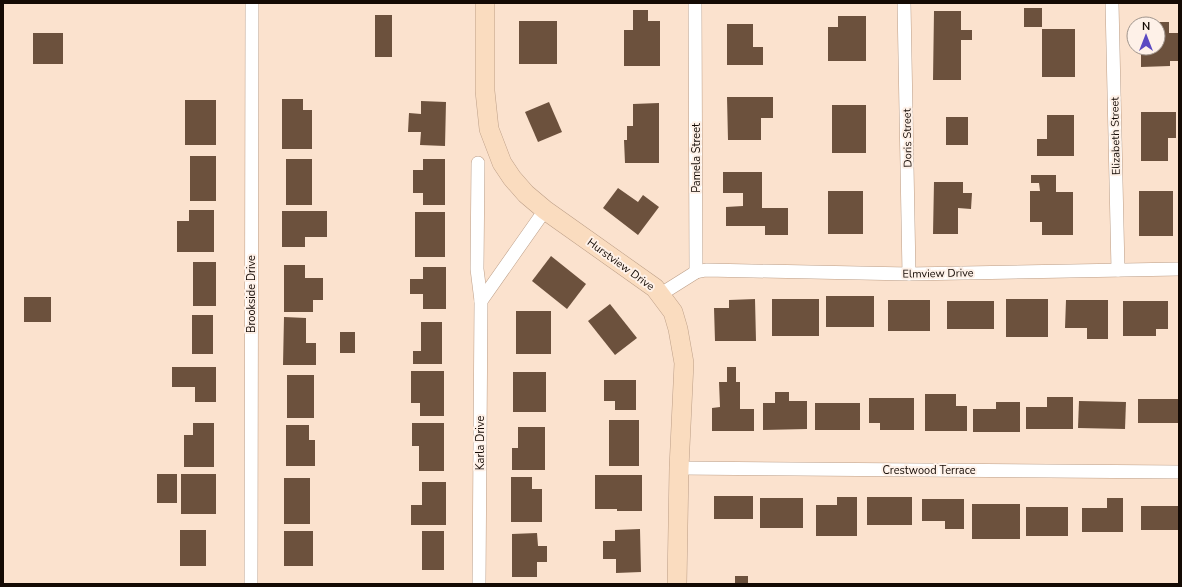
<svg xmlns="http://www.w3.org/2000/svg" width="1182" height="587" viewBox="0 0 1182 587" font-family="'Nunito Sans',sans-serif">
<rect width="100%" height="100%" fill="#fbe2ce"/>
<g fill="#6c513d">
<rect x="1024" y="8" width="18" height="19"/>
<polygon points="633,10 648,10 648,21 660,21 660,66 624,66 624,30 633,30"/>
<polygon points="934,11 961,11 961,30 972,30 972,40 961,40 961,80 933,80"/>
<rect x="375" y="15" width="17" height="42"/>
<polygon points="838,16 866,16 866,61 828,61 828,27 838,27"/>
<rect x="519" y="21" width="38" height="43"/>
<polygon points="1141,22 1169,22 1169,33 1179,33 1179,61 1170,61 1170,66 1141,67 1141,48 1158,48 1158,24 1141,24"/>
<polygon points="727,24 753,24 753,47 763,47 763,65 727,65"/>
<rect x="1042" y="29" width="33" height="48"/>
<rect x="33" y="33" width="30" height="31"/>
<polygon points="727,97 773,97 773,118 761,118 761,140 728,140"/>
<polygon points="282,99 303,99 303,110 312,110 312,149 282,149"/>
<rect x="185" y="100" width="31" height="45"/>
<polygon points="421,101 446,102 445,146 420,145 421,132 408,132 409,113 421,114"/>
<polygon points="549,102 562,132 538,142 525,112"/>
<polygon points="659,103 659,163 625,163 624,140 627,140 627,126 633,126 633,104"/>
<rect x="832" y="105" width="34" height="48"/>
<polygon points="1141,112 1176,112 1176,138 1168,138 1168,161 1141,161"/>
<polygon points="1047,115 1074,115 1074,156 1037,156 1037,139 1047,139"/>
<rect x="946" y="117" width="22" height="28"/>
<rect x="190" y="156" width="26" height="45"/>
<rect x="286" y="159" width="26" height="46"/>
<polygon points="423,159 445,159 445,205 423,205 423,193 413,193 413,170 423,170"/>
<polygon points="723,172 762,172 762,208 788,208 788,235 765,235 765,226 726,226 726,207 743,206 743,193 723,193"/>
<polygon points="1031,175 1056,175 1056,192 1073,192 1073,235 1042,235 1042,222 1030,222 1030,191 1040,191 1039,183 1031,183"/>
<polygon points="934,182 963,182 963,193 972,193 971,209 958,208 958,234 933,234"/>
<polygon points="618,188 638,202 643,195 659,207 638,235 603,208"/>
<rect x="828" y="191" width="35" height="43"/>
<rect x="1139" y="191" width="34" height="45"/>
<polygon points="189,210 214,210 214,252 177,252 177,221 189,221"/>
<polygon points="282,211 327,211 327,237 305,237 305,247 282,247"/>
<rect x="415" y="212" width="30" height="45"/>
<polygon points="551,256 586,284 567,309 532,281"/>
<rect x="193" y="262" width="23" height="44"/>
<polygon points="284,265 305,265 305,278 323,278 323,300 313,300 313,312 284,312"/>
<polygon points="423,267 446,267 446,309 423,309 423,294 410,294 410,279 423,279"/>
<rect x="826" y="296" width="48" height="31"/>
<rect x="24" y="297" width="27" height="25"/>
<polygon points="755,299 756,341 715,341 714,308 729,308 729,300"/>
<rect x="772" y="299" width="47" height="37"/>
<rect x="1006" y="299" width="42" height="38"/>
<rect x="888" y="300" width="42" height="31"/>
<polygon points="1066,300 1108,300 1108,339 1087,339 1087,328 1065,328"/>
<rect x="947" y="301" width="47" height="28"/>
<polygon points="1123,301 1168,301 1168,329 1156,329 1156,336 1123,336"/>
<polygon points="610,304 637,338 615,355 588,321"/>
<rect x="516" y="311" width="35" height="43"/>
<rect x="192" y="315" width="21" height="39"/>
<polygon points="284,317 306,318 306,343 316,343 316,365 283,365"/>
<polygon points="421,322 442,322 442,364 413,364 413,351 421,351"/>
<rect x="340" y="332" width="15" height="21"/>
<polygon points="172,367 216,367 216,402 195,402 195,387 172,387"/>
<polygon points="727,367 736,367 736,382 740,382 740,409 754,409 754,431 712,431 712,408 720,407 719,382 727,382"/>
<polygon points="411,371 444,371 444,416 420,416 420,403 411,403"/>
<rect x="513" y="372" width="33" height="40"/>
<rect x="287" y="375" width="27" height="43"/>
<polygon points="604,380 636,380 636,410 615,410 615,401 604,401"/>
<polygon points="775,392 789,392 789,401 807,401 807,429 763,430 763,403 775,403"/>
<polygon points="925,394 956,394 956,406 967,406 967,431 925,431"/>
<polygon points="1047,397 1073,397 1073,429 1026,429 1026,407 1047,407"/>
<polygon points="869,398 914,398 914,430 880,430 880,423 869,423"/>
<rect x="1138" y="399" width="40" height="24"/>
<polygon points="1079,401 1126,402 1125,429 1078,428"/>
<polygon points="996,402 1020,402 1020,432 973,432 973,409 996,409"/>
<rect x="815" y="403" width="45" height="27"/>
<rect x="609" y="420" width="30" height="46"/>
<polygon points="193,423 214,423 214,467 184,467 184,435 193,435"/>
<polygon points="412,423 444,423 444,471 419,471 419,446 412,446"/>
<polygon points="286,425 309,425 309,440 315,440 315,466 286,466"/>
<polygon points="518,427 545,427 545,470 512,470 512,448 518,448"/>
<rect x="157" y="474" width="20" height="29"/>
<rect x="181" y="474" width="35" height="40"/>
<polygon points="595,475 642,475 642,511 617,511 617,509 595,509"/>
<polygon points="511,477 532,477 532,489 542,489 542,522 511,522"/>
<rect x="284" y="478" width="26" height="46"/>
<polygon points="422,482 446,482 446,525 411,525 411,505 422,505"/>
<rect x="714" y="496" width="39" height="23"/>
<polygon points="837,497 857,497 857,536 816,536 816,505 837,505"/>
<rect x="867" y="497" width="45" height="28"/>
<rect x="760" y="498" width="43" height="30"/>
<polygon points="1107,498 1123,498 1123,532 1082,532 1082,508 1107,508"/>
<polygon points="922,499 964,499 964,529 945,529 945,521 922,521"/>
<rect x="972" y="504" width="48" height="35"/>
<rect x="1141" y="506" width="38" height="24"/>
<rect x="1026" y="507" width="42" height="29"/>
<polygon points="640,529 641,572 616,573 616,559 603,559 603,541 615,541 615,530"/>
<rect x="180" y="530" width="26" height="36"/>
<rect x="284" y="531" width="29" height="35"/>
<rect x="422" y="531" width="22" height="39"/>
<polygon points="537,533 538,546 547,546 547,562 537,562 537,577 512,577 512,534"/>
<rect x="735" y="576" width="13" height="8"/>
</g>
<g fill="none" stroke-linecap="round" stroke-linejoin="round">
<defs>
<g id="street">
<polyline points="695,3 696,272"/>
<polyline points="904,3 909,274"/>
<polyline points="1112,3 1118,270"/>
<polyline points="478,163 477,269 481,301"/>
<polyline points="661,294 696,272 706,270 909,274 1179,269"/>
<polyline points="679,468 1179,472"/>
<polyline points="251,584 252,3"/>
<polyline points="479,584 481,301 545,210"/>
</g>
<polyline id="secondary" points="485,3 485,91 489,129 502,163 512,178 526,194 545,210 655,288 673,312 678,329 684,363 679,468 677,584"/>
</defs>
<use href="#street" stroke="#bc9e87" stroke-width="14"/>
<use href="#secondary" stroke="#bc9e87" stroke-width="20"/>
<use href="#street" stroke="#fff" stroke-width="13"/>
<use href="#secondary" stroke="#fadcbf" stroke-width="19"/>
</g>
<g text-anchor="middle" stroke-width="4" stroke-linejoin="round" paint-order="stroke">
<g font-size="11" fill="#140a04" stroke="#fef1e8">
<text transform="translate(1115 136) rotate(-91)" y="4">Elizabeth Street</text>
<text transform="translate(907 138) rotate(-91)" y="4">Doris Street</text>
<text transform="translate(696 158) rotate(-90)" y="4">Pamela Street</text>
<text transform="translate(621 264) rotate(36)" y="4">Hurstview Drive</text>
<text transform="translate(938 273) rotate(-1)" y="4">Elmview Drive</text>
<text transform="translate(251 294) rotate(-90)" y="4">Brookside Drive</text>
<text transform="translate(480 443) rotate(-90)" y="4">Karla Drive</text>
<text x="929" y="474">Crestwood Terrace</text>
</g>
</g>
<rect width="1182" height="587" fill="none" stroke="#140a04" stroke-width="8"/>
<g transform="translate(1146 36)"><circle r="19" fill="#fef1e8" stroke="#a0958d"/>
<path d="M0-3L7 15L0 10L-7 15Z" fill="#5b4ac2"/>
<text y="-6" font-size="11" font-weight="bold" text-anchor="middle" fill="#140a04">N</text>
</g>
</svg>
